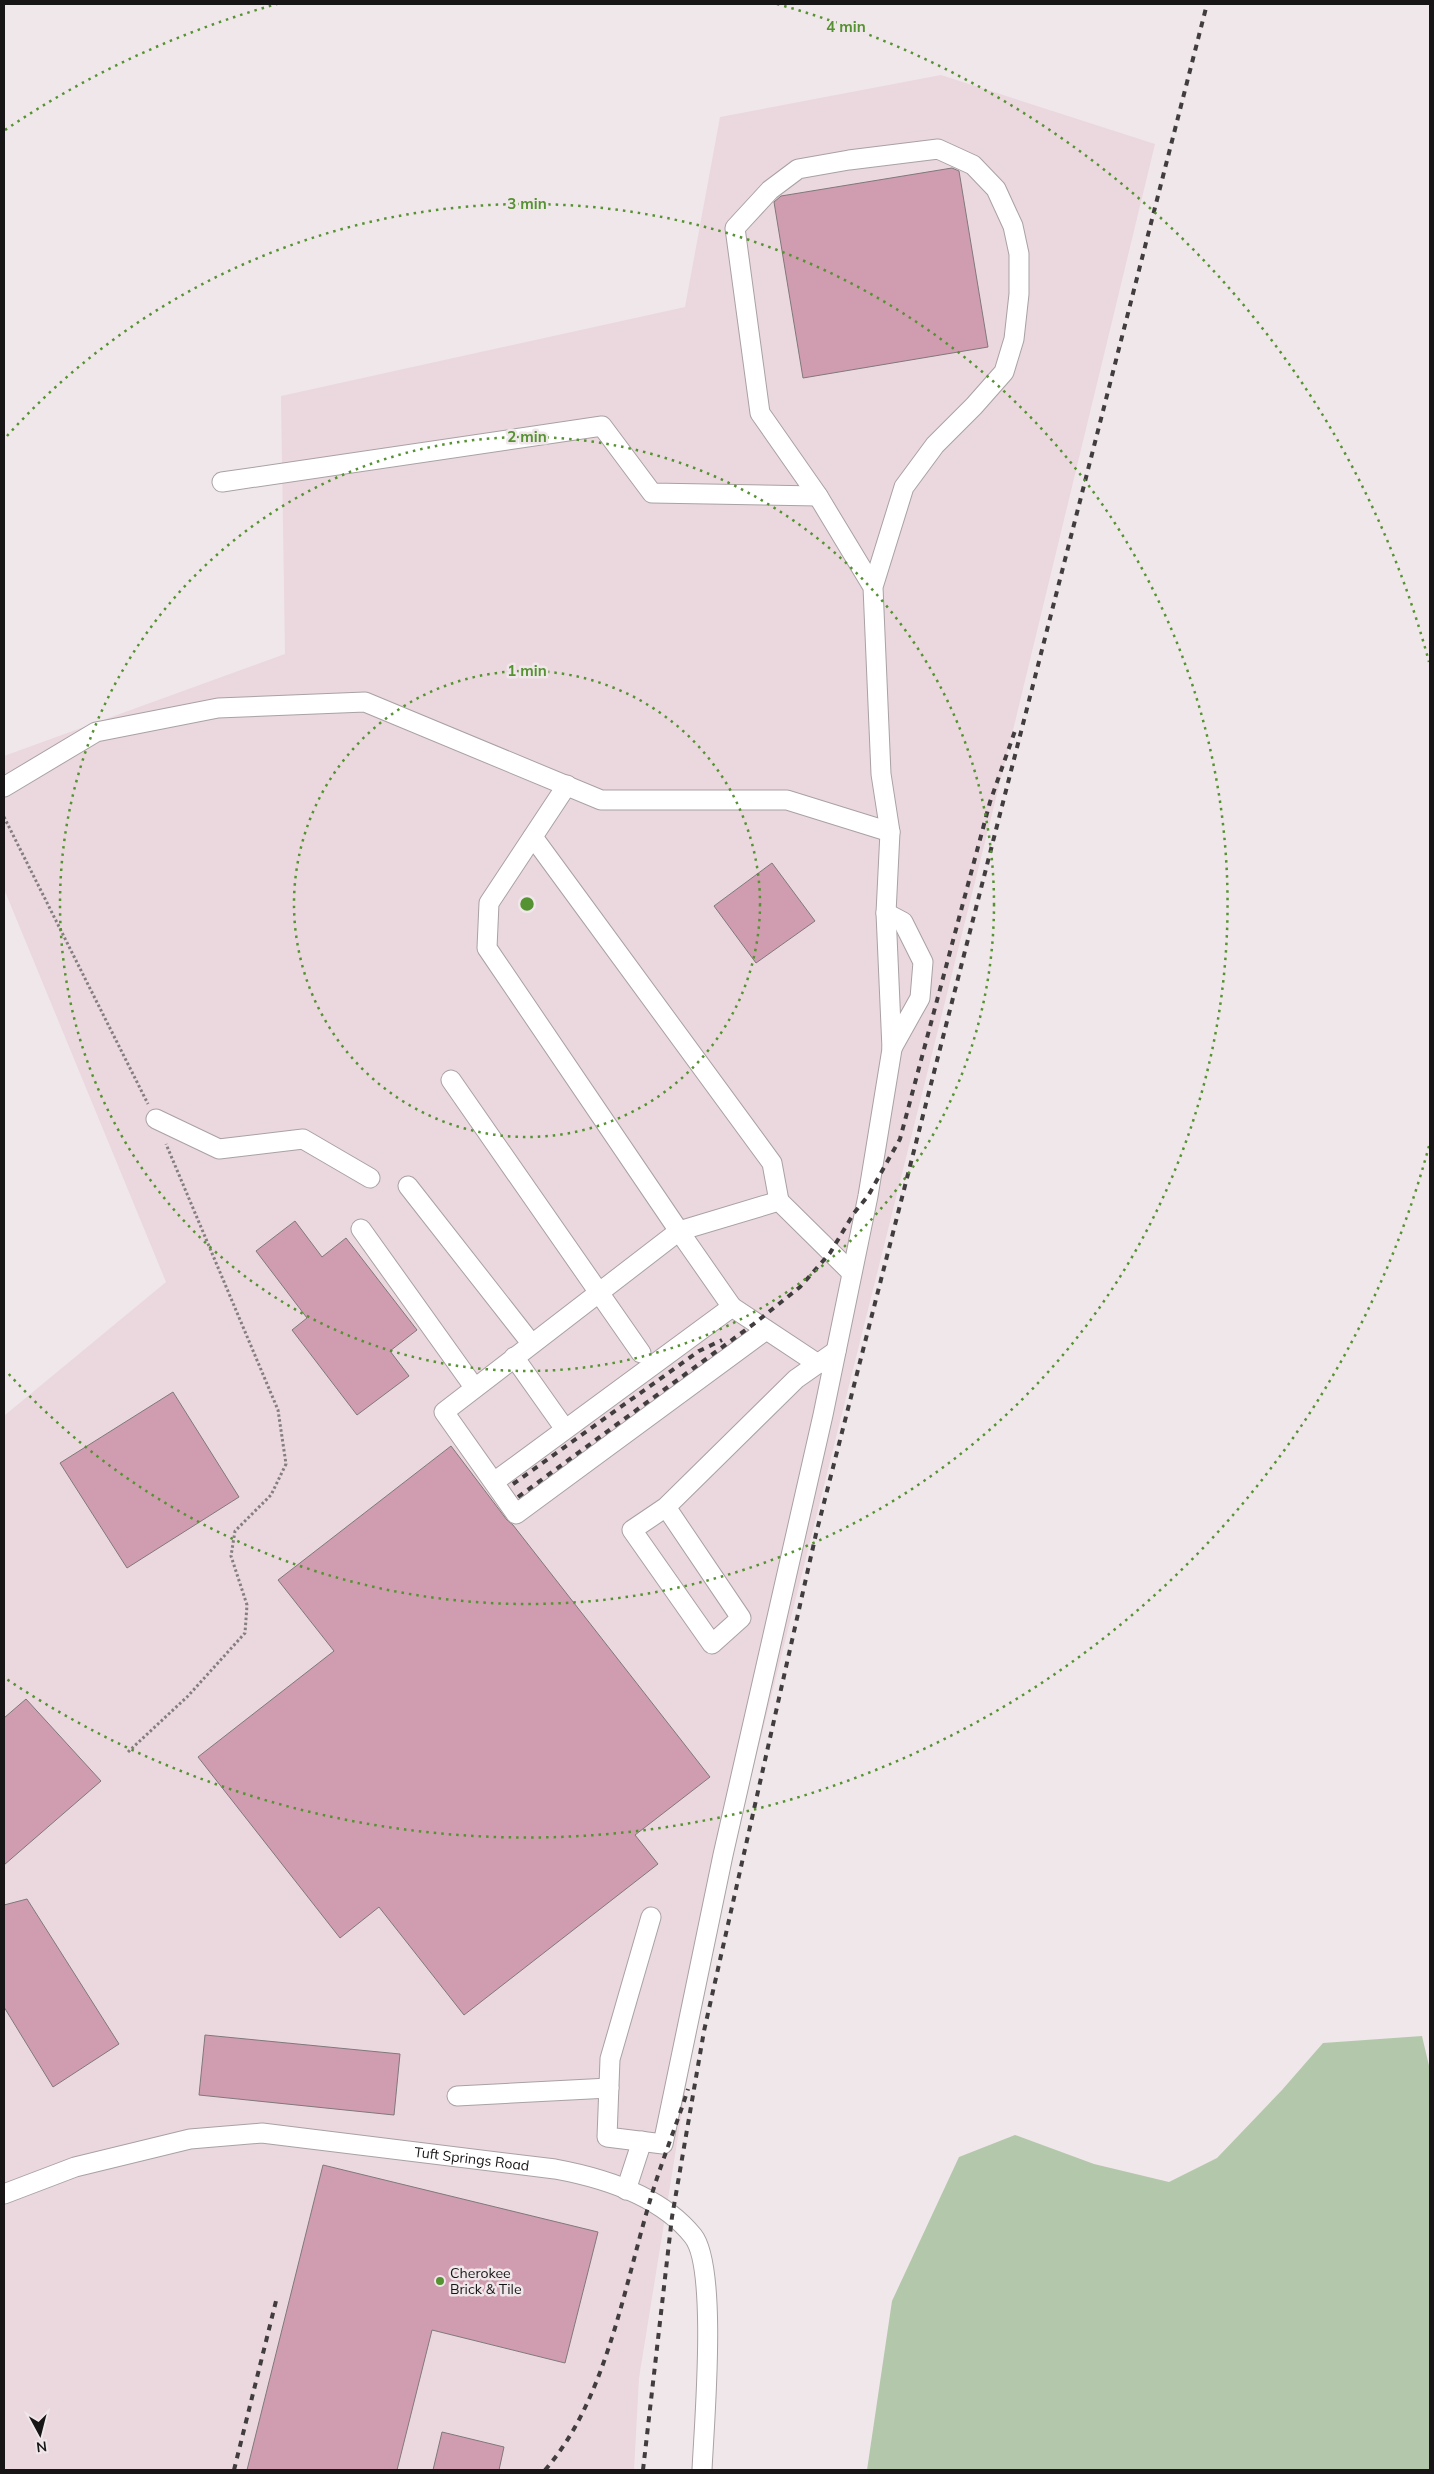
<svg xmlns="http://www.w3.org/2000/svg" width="1434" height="2474" viewBox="0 0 1434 2474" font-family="Mulish,sans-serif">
<rect width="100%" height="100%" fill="#f0e7ea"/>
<polygon fill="#ead8de" points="941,75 1155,144 1015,722 709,1945 639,2378 634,2470 4,2470 4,1421 5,1415 166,1282 4,889 4,756 285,654 281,396 685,307 720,117"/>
<polygon fill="#b3c8aa" points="1422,2036 1430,2070 1430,2470 867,2470 892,2301 959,2157 1015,2135 1094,2164 1169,2182 1217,2158 1282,2090 1323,2043"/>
<g fill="#d09db0" stroke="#80787b">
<polygon points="952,168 959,171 988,347 803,378 774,202 781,196"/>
<polygon points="772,863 815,921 756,963 714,906"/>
<polygon points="295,1221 322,1257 346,1238 417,1330 390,1351 409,1376 357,1415 292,1330 307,1318 256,1251"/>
<polygon points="173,1392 239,1497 127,1568 60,1463"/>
<polygon points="451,1446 507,1520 513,1525 710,1777 635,1835 658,1864 464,2015 379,1907 340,1938 198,1757 334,1651 278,1580"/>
<polygon points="26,1699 101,1781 4,1865 4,1718"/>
<polygon points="27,1899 119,2044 53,2087 4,2007 4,1905"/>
<polygon points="205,2035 400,2054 394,2115 199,2095"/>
<polygon points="323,2165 598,2232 565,2363 432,2330 397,2470 247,2470"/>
<polygon points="442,2432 504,2447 499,2470 433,2470"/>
</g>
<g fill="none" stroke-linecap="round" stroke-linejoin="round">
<defs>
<g id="minor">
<polyline points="222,482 602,426 652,493 818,496"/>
<polyline points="567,785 489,903 487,948 679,1231 779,1201 851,1272"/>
<polyline points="4,787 96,732 218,708 365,702 601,800 787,800 890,832"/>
<polyline points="533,837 772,1163 779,1201"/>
<polyline points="886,913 903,922 923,962 920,998 892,1048"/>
<polyline points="451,1080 641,1353"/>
<polyline points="156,1119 219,1149 303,1139 370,1178"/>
<polyline points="408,1186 531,1343"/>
<polyline points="361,1229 474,1387"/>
<polyline points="732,1307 679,1231 444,1412 516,1514 766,1330"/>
<polyline points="514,1357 560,1422"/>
<polyline points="494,1482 732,1307 818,1364"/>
<polyline points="666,1507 741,1618 712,1644 632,1530 666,1507 796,1379 836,1351"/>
<polyline points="651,1917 610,2059 607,2137 663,2144 723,1855 823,1415 868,1196 892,1049 886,913 890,832 881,774 873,587 904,487 935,445 974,406 1004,372 1014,339 1019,294 1019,254 1013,226 996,189 973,165 938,149 849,160 798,169 770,190 735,228 760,413 818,496 873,587"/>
<polyline points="457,2096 609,2088"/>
<polyline points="626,2190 642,2141"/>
<path id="s1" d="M4,2194L75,2167L190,2139L262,2133L555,2169C604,2178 661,2196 693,2236C718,2267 704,2425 702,2470"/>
</g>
</defs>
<use href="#minor" stroke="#a9a1a3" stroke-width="21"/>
<g stroke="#847e80" stroke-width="3" stroke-dasharray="2.5 2.5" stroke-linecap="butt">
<polyline points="4,817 148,1104"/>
<polyline points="128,1752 188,1696 245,1633 247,1605 231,1556 235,1531 271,1495 286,1464 278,1410 166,1144"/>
</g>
<use href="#minor" stroke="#fff" stroke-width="19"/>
<g stroke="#413d3f" stroke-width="4" stroke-dasharray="6 6" stroke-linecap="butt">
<polyline points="513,1484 699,1351 722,1340"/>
<polyline points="518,1497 755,1323 800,1287 830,1253 854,1213 868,1196 900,1139 990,802 1016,728"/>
<polyline points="234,2470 277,2297"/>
<path d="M545,2470C605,2402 624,2289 649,2204C660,2165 676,2127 688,2089"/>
<polyline points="643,2470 672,2217 704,2031 816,1534 1207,4"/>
</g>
</g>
<g fill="none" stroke="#559231" stroke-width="2.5" stroke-dasharray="2.5 5">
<circle cx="527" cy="904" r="233"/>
<circle cx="527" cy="904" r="467"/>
<path d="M7 436A700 700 0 1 1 7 1372"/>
<path d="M1429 1146A934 934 0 0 1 5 1678M5 130A934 934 0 0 1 277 4M777 4A934 934 0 0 1 1429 662"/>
</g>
<circle fill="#559231" stroke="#f0e7ea" stroke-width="2" cx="440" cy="2281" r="5"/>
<g text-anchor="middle" stroke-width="5" stroke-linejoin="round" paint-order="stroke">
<g font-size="14" fill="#181516" stroke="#f0e7ea">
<text dy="5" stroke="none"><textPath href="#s1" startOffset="478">Tuft Springs Road</textPath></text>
</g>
<g font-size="14" fill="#181516" stroke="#f0e7ea" text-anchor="start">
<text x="450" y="2278">Cherokee<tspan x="450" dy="16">Brick &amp; Tile</tspan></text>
</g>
</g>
<circle cx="527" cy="904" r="8" fill="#559231" stroke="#f0e7ea" stroke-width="2.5"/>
<g font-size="15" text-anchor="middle" font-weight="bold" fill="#559231" stroke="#f0e7ea" stroke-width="5" stroke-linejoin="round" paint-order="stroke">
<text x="846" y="32">4 min</text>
<text x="527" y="209">3 min</text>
<text x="527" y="442">2 min</text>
<text x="527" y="676">1 min</text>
</g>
<rect width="1434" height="2474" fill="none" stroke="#181516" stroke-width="10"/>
<g transform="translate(40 2434) rotate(173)" stroke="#f0e7ea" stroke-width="4" paint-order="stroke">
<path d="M0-4L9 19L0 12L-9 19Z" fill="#181516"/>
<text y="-8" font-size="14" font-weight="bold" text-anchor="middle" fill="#181516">N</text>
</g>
</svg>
